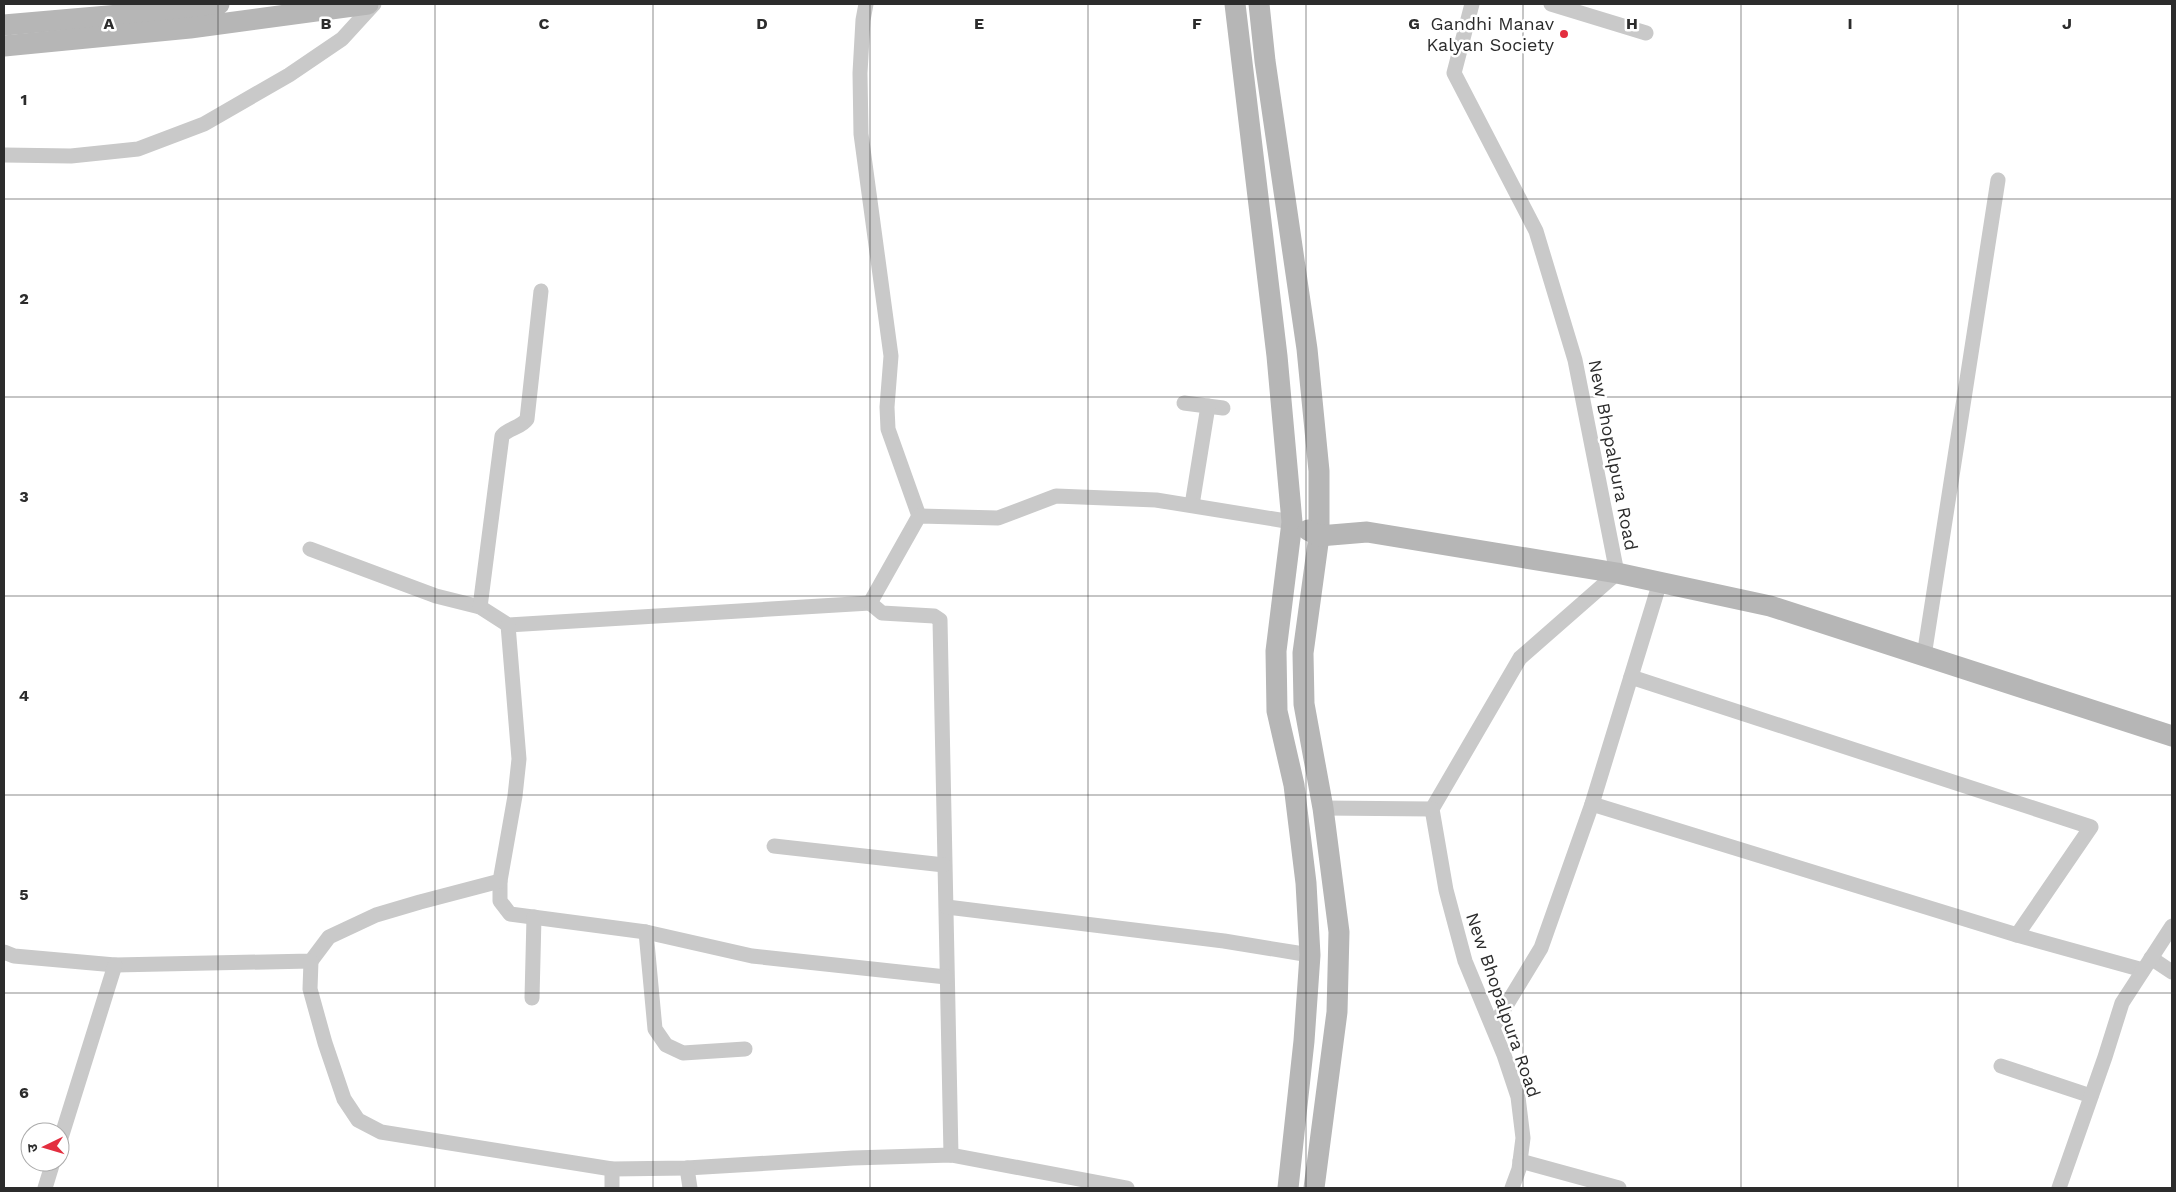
<svg xmlns="http://www.w3.org/2000/svg" width="2176" height="1192" viewBox="0 0 2176 1192" font-family="'Work Sans','Noto Sans Devanagari',sans-serif">
<rect width="100%" height="100%" fill="#fff"/>
<g fill="none" stroke-linecap="round" stroke-linejoin="round">
<g stroke="#c9c9c9" stroke-width="15">
<polyline points="866,4 863,20 860,73 861,134 891,356 887,407 888,429 919,516"/>
<polyline points="1472,4 1454,73 1536,231 1575,360 1617,573 1520,658 1432,809 1446,890 1465,961 1504,1055 1518,1097 1523,1138 1519,1169 1512,1188"/>
<polyline points="1551,4 1646,33"/>
<polyline points="4,155 71,156 138,149 204,124 289,75 342,39 374,4"/>
<polyline points="1184,403 1223,408"/>
<polyline points="1192,505 1208,406"/>
<polyline points="310,549 436,596 480,607 508,625 870,603 919,516 998,518 1056,496 1156,500 1292,522"/>
<polyline points="870,603 882,613 934,616 940,620 951,1155"/>
<path d="M480,607L502,436C508,428 521,428 527,419L541,291"/>
<polyline points="1924,656 1998,180"/>
<polyline points="1631,677 2091,827 2017,935"/>
<polyline points="1592,804 2017,935 2143,970"/>
<polyline points="1323,808 1432,809"/>
<polyline points="774,846 944,865"/>
<polyline points="500,881 500,901 510,914 646,932 752,956 946,977"/>
<polyline points="947,907 1224,941 1310,955"/>
<polyline points="646,932 655,1029 666,1045 683,1053 745,1049"/>
<polyline points="4,952 14,956 115,965 311,961 329,937 376,915 420,902 500,881 515,796 519,759 508,625"/>
<polyline points="2151,958 2172,972"/>
<polyline points="311,961 310,989 325,1043 344,1099 358,1120 381,1132 612,1169 687,1168 853,1158 951,1155 1127,1188"/>
<polyline points="532,998 534,917"/>
<polyline points="1493,1027 1541,948 1592,804 1660,582"/>
<polyline points="2001,1066 2091,1096"/>
<polyline points="60,1141 115,965"/>
<polyline points="1520,1161 1619,1188"/>
<polyline points="687,1168 690,1188"/>
<polyline points="612,1169 612,1188"/>
<polyline points="45,1188 53,1162"/>
<polyline points="2059,1188 2105,1057 2122,1003 2172,926"/>
</g>
<g stroke="#b6b6b6" stroke-width="21">
<polyline points="1235,4 1277,356 1292,522 1276,651 1277,711 1294,785 1306,883 1310,955 1304,1041 1288,1188"/>
<polyline points="1259,4 1265,61 1307,349 1319,471 1319,536 1303,653 1304,704 1323,808 1339,932 1337,1012 1314,1188"/>
<polyline points="4,25 188,9 219,4"/>
<polyline points="4,46 190,28 368,4"/>
<polyline points="1308,530 1319,536 1367,532 1617,573 1770,606 2172,736"/>
</g>
</g>
<path fill="none" stroke="#2c2c2c" stroke-width="1" stroke-opacity="0.55" d="M218,4V1188M435,4V1188M653,4V1188M870,4V1188M1088,4V1188M1306,4V1188M1523,4V1188M1741,4V1188M1958,4V1188M4,199H2172M4,397H2172M4,596H2172M4,795H2172M4,993H2172"/>
<circle fill="#e32e3f" stroke="#fff" stroke-width="2" cx="1564" cy="34" r="5"/>
<g text-anchor="middle" stroke-width="5" stroke-linejoin="round" paint-order="stroke">
<g font-size="18" fill="#2c2c2c" stroke="#fff" text-anchor="end">
<text x="1554" y="30">Gandhi Manav<tspan x="1554" dy="21">Kalyan Society</tspan></text>
</g>
<g font-size="18" fill="#2c2c2c" stroke="#fff">
<text transform="translate(1613 455) rotate(79)" y="6">New Bhopalpura Road</text>
<text transform="translate(1503 1005) rotate(71)" y="6">New Bhopalpura Road</text>
</g>
</g>
<g font-size="16" text-anchor="middle" font-weight="bold" fill="#2c2c2c" stroke="#fff" stroke-width="5" stroke-linejoin="round" paint-order="stroke">
<text x="109" y="29">A</text>
<text x="326" y="29">B</text>
<text x="544" y="29">C</text>
<text x="762" y="29">D</text>
<text x="979" y="29">E</text>
<text x="1197" y="29">F</text>
<text x="1414" y="29">G</text>
<text x="1632" y="29">H</text>
<text x="1850" y="29">I</text>
<text x="2067" y="29">J</text>
<text x="24" y="105">1</text>
<text x="24" y="304">2</text>
<text x="24" y="502">3</text>
<text x="24" y="701">4</text>
<text x="24" y="900">5</text>
<text x="24" y="1098">6</text>
</g>
<rect width="2176" height="1192" fill="none" stroke="#2c2c2c" stroke-width="10"/>
<g transform="translate(45 1147) rotate(265)"><circle r="24" fill="#ffffff" stroke="#ababab"/>
<path d="M0-4L9 19L0 12L-9 19Z" fill="#e32e3f"/>
<text y="-8" font-size="14" font-weight="bold" text-anchor="middle" fill="#2c2c2c">उ</text>
</g>
</svg>
